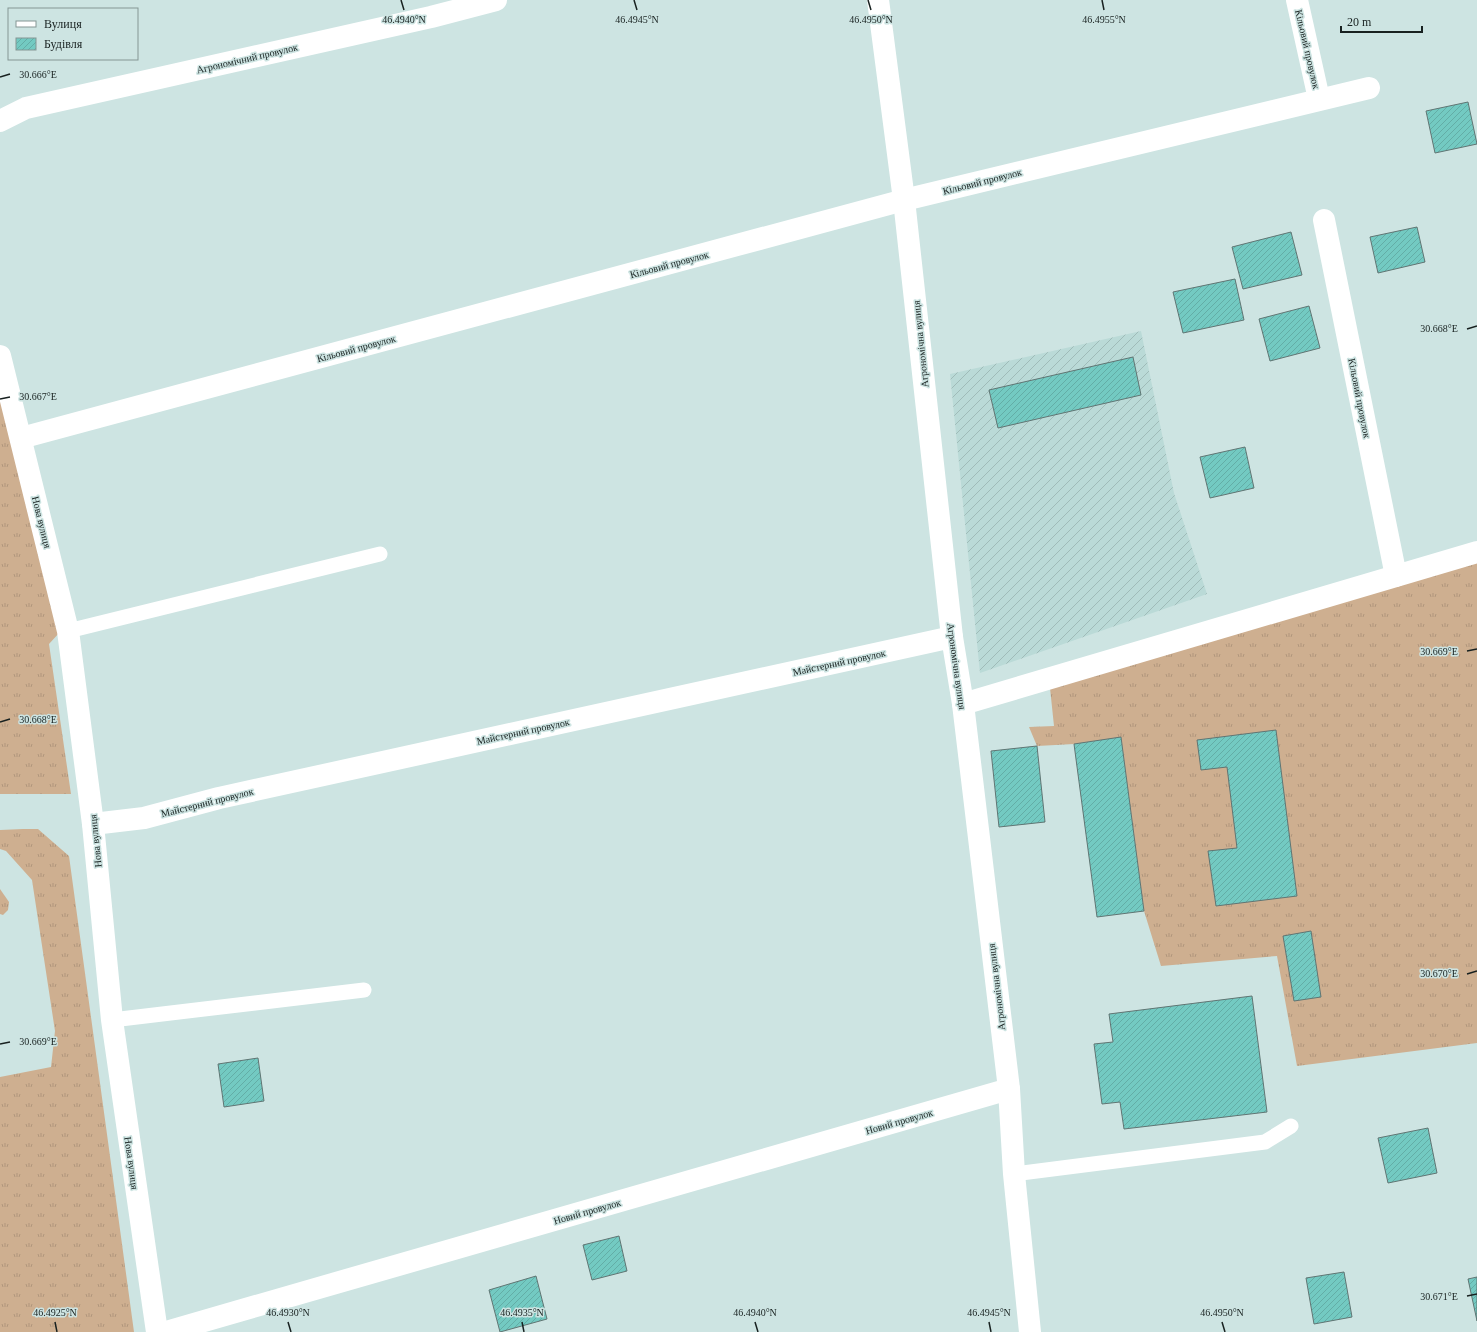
<svg xmlns="http://www.w3.org/2000/svg" width="1477" height="1332" viewBox="0 0 1477 1332" font-family="Georgia,serif">
<defs>
<pattern id="industrial-furrows" width="10" height="10" patternUnits="userSpaceOnUse"><rect width="10" height="10" fill="#badad7"/><path d="M-1 1l2-2M0 10L10 0M9 11l2-2" fill="none" stroke="#9fbbb8"/></pattern>
<pattern id="grass-tufts" width="24" height="20" patternUnits="userSpaceOnUse"><rect width="24" height="20" fill="#ceaf90"/><path d="M3 7l-1-3M5 7V3M7 7l1-3M15 17l-1-3M17 17v-4M19 17l1-3" fill="none" stroke="#b0967c"/></pattern>
<pattern id="building-hatch" width="6" height="6" patternUnits="userSpaceOnUse"><rect width="6" height="6" fill="#73cac2"/><path d="M-1 1l2-2M0 6l6-6M5 7l2-2" fill="none" stroke="#63ada6"/></pattern>
</defs>
<rect width="100%" height="100%" fill="#cde4e2"/>
<polygon fill="url(#industrial-furrows)" points="1141,331 1174,493 1207,594 980,673 950,374"/>
<g fill="url(#grass-tufts)">
<polygon points="0,393 60,632 49,644 71,794 0,794"/>
<polygon points="1477,562 1477,1043 1297,1066 1277,956 1161,966 1144,911 1121,738 1074,744 1037,746 1029,727 1054,726 1050,688"/>
<polygon points="23,829 38,829 69,856 134,1332 0,1332 0,1077 51,1067 55,1031 32,880 6,851 0,849 0,830"/>
<polygon points="0,889 9,902 8,910 3,915 0,914"/>
</g>
<g fill="url(#building-hatch)" stroke="#607573">
<polygon points="1468,102 1477,144 1435,153 1426,111"/>
<polygon points="1417,227 1425,262 1378,273 1370,237"/>
<polygon points="1291,232 1302,275 1243,289 1232,247"/>
<polygon points="1235,279 1244,320 1183,333 1173,292"/>
<polygon points="1309,306 1320,348 1270,361 1259,319"/>
<polygon points="1133,357 1141,395 998,428 989,390"/>
<polygon points="1245,447 1254,488 1210,498 1200,457"/>
<polygon points="1276,730 1297,896 1216,906 1208,851 1237,848 1227,767 1201,770 1197,740"/>
<polygon points="1121,737 1144,911 1097,917 1074,744"/>
<polygon points="1037,746 1045,822 999,827 991,751"/>
<polygon points="1311,931 1321,997 1294,1001 1283,936"/>
<polygon points="1252,996 1267,1112 1124,1129 1120,1102 1102,1104 1094,1044 1113,1042 1109,1014"/>
<polygon points="258,1058 264,1101 224,1107 218,1064"/>
<polygon points="1428,1128 1437,1173 1388,1183 1378,1138"/>
<polygon points="619,1236 627,1271 592,1280 583,1245"/>
<polygon points="1344,1272 1352,1317 1314,1324 1306,1278"/>
<polygon points="536,1276 547,1319 500,1332 489,1290"/>
<polygon points="1477,1277 1477,1321 1468,1279"/>
</g>
<g fill="none" stroke-linecap="round" stroke-linejoin="round">
<g stroke="#fff" stroke-width="15">
<polyline points="68,631 380,554"/>
<polyline points="112,1020 364,990"/>
<polyline points="1014,1174 1265,1142 1291,1126"/>
</g>
<g stroke="#fff" stroke-width="22">
<polyline points="1297,0 1319,99"/>
<polyline points="0,121 26,108 431,17 496,0"/>
<polyline points="1324,220 1396,576"/>
<polyline points="0,356 68,631 93,824 112,1020 157,1332"/>
<polyline points="21,438 904,200 1369,88"/>
<polyline points="963,704 1477,552"/>
<polyline points="93,824 144,818 219,798 952,637"/>
<polyline points="166,1332 1009,1089"/>
</g>
<polyline stroke="#fff" stroke-width="22" points="878,0 904,200 952,637 963,704 1009,1089 1014,1174 1030,1332"/>
</g>
<path fill="none" stroke="#182120" stroke-width="1.5" d="M401,0L404,10M634,0L637,10M868,0L871,10M1102,0L1104,10M0,77L10,74M1467,329L1477,326M0,399L10,397M1467,651L1477,649M0,722L10,719M1467,974L1477,971M0,1044L10,1042M1467,1296L1477,1294M55,1322L57,1332M288,1322L291,1332M522,1322L524,1332M755,1322L758,1332M989,1322L991,1332M1222,1322L1225,1332"/>
<g text-anchor="middle" stroke-width="3" stroke-linejoin="round" paint-order="stroke">
<g font-size="10" fill="#182120" stroke="#cde4e2">
<text transform="translate(1308 49) rotate(77)" y="4">Кільовий провулок</text>
<text transform="translate(247 58) rotate(-13)" y="4">Агрономічний провулок</text>
<text transform="translate(982 181) rotate(-14)" y="4">Кільовий провулок</text>
<text transform="translate(669 264) rotate(-15)" y="4">Кільовий провулок</text>
<text transform="translate(920 344) rotate(-96)" y="4">Агрономічна вулиця</text>
<text transform="translate(356 348) rotate(-15)" y="4">Кільовий провулок</text>
<text transform="translate(1360 398) rotate(79)" y="4">Кільовий провулок</text>
<text transform="translate(42 522) rotate(76)" y="4">Нова вулиця</text>
<text transform="translate(839 662) rotate(-12)" y="4">Майстерний провулок</text>
<text transform="translate(957 666) rotate(82)" y="4">Агрономічна вулиця</text>
<text transform="translate(523 731) rotate(-12)" y="4">Майстерний провулок</text>
<text transform="translate(207 802) rotate(-14)" y="4">Майстерний провулок</text>
<text transform="translate(95 841) rotate(-96)" y="4">Нова вулиця</text>
<text transform="translate(996 987) rotate(-97)" y="4">Агрономічна вулиця</text>
<text transform="translate(899 1121) rotate(-16)" y="4">Новий провулок</text>
<text transform="translate(132 1163) rotate(82)" y="4">Нова вулиця</text>
<text transform="translate(587 1211) rotate(-16)" y="4">Новий провулок</text>
</g>
</g>
<g font-size="10" text-anchor="middle" fill="#182120" stroke="#cde4e2" stroke-width="3" stroke-linejoin="round" paint-order="stroke">
<text x="404" y="23">46.4940°N</text>
<text x="637" y="23">46.4945°N</text>
<text x="871" y="23">46.4950°N</text>
<text x="1104" y="23">46.4955°N</text>
<text x="38" y="78">30.666°E</text>
<text x="1439" y="332">30.668°E</text>
<text x="38" y="400">30.667°E</text>
<text x="1439" y="655">30.669°E</text>
<text x="38" y="723">30.668°E</text>
<text x="1439" y="977">30.670°E</text>
<text x="38" y="1045">30.669°E</text>
<text x="1439" y="1300">30.671°E</text>
<text x="55" y="1316">46.4925°N</text>
<text x="288" y="1316">46.4930°N</text>
<text x="522" y="1316">46.4935°N</text>
<text x="755" y="1316">46.4940°N</text>
<text x="989" y="1316">46.4945°N</text>
<text x="1222" y="1316">46.4950°N</text>
</g>
<rect x="8" y="8" width="130" height="52" fill="#cde4e2" stroke="#859694"/>
<rect x="16" y="21" width="20" height="6" fill="#ffffff" stroke="#859694"/>
<text x="44" y="28" font-size="12" fill="#182120">Вулиця</text>
<rect x="16" y="38" width="20" height="12" fill="url(#building-hatch)" stroke="#859694"/>
<text x="44" y="48" font-size="12" fill="#182120">Будівля</text>
<path d="M1341 26v6h81v-6" fill="none" stroke="#182120" stroke-width="2"/>
<text x="1347" y="26" font-size="12" fill="#182120" stroke="#cde4e2" stroke-width="3" paint-order="stroke">20 m</text>
</svg>
